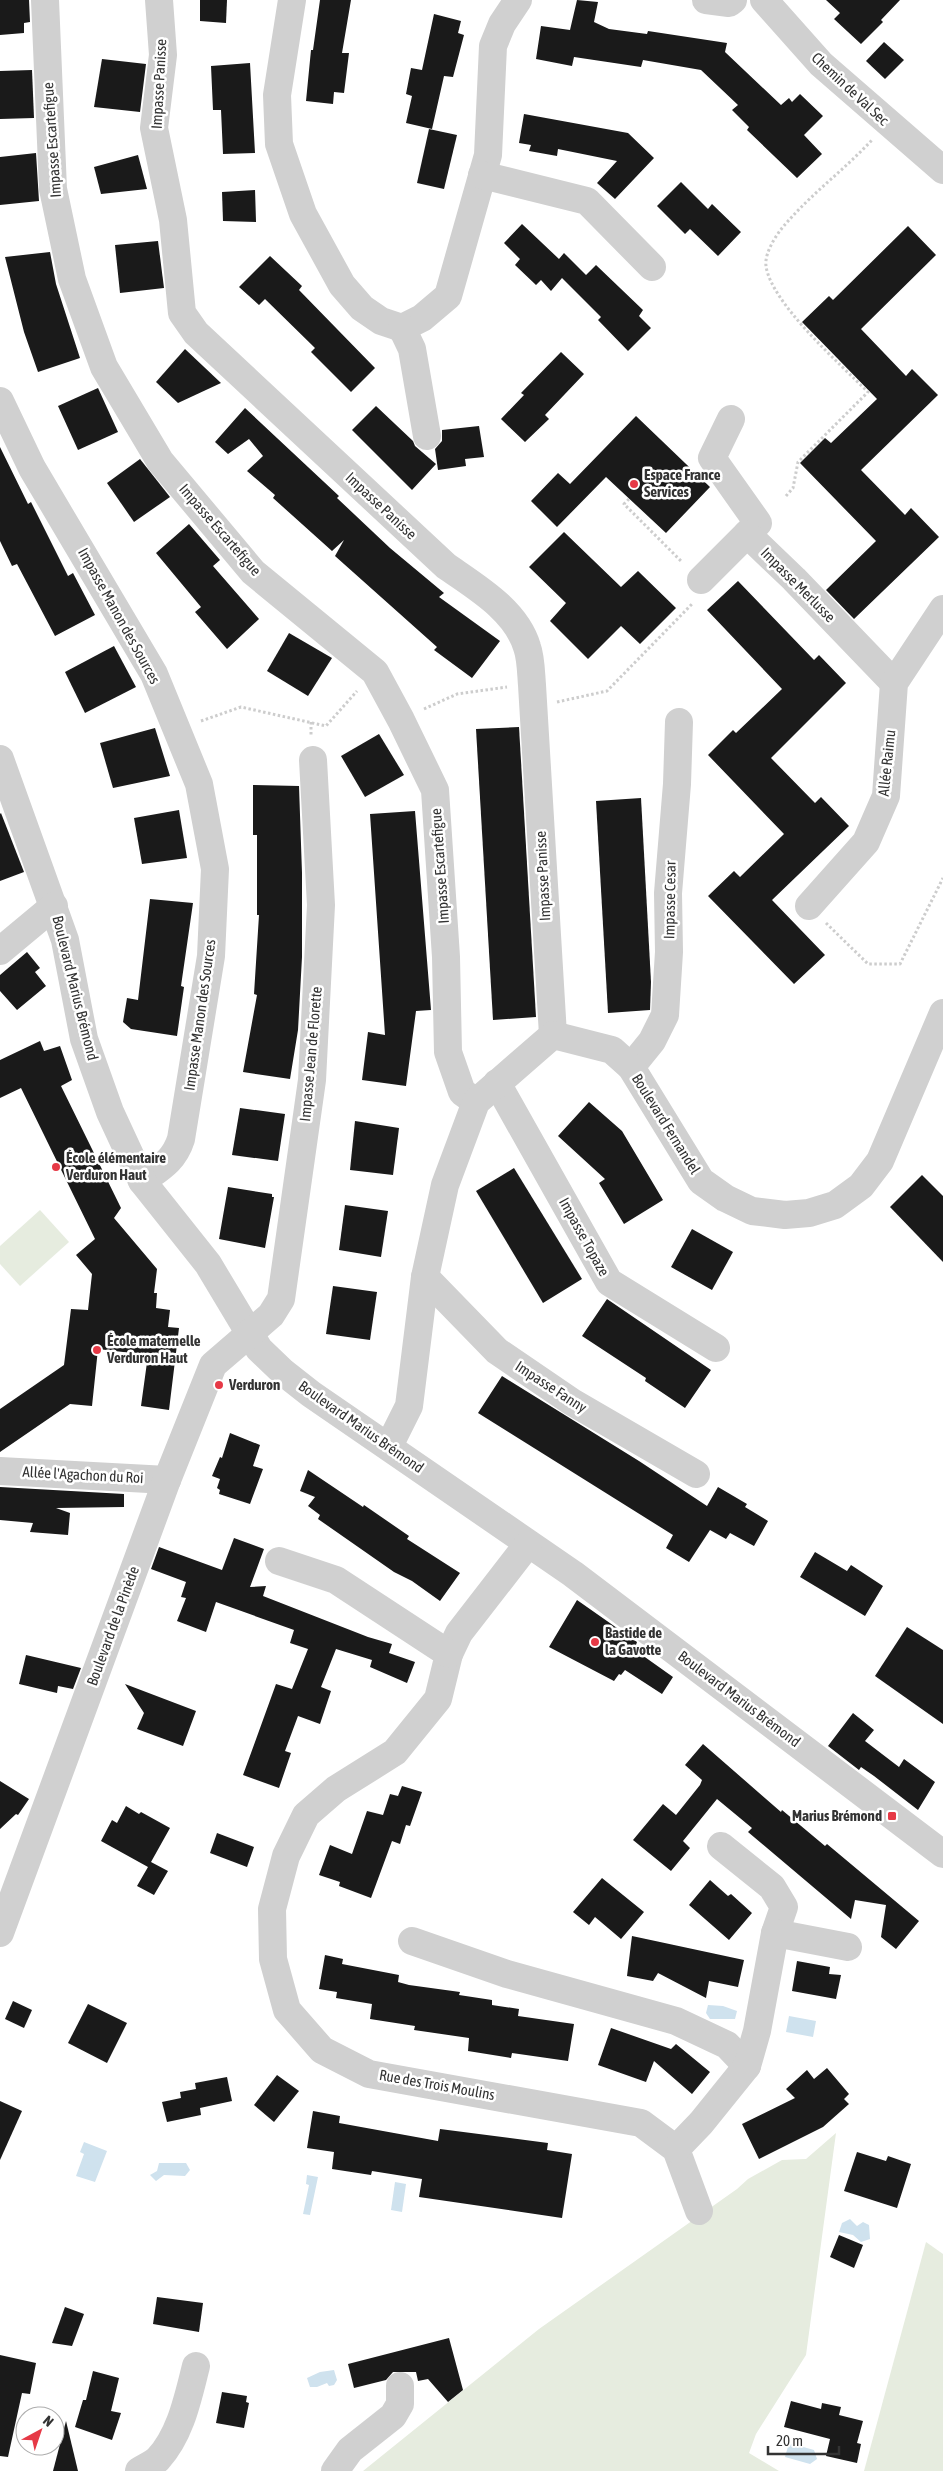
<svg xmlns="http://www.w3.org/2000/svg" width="943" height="2471" viewBox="0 0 943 2471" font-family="'Asap Condensed',sans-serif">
<rect width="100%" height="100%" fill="#fff"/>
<g fill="#e6ecdf">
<polygon points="40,1210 69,1242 20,1286 0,1264 0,1246"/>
<polygon points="836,2133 806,2355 756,2434 749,2453 779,2471 363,2471 539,2329 737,2189 748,2179 782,2160 806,2159"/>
<polygon points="926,2242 943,2254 943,2471 864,2471"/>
</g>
<g fill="#cfe2ee">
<polygon points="708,2005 723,2006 737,2011 735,2019 710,2019 706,2013"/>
<polygon points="789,2016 816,2021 813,2037 786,2032"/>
<polygon points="84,2142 107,2151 95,2182 76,2176 84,2154 80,2152"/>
<polygon points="159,2163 186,2163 190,2170 185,2176 164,2175 156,2181 150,2175 157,2171"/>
<polygon points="307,2175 318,2177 310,2215 303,2214 309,2185 306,2184"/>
<polygon points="395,2182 406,2184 402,2212 391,2210"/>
<polygon points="850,2219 857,2226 863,2222 869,2225 870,2239 861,2242 853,2235 839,2232 842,2223"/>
<polygon points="334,2370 337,2380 334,2385 329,2386 327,2383 317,2387 310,2387 307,2378 320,2372"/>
<polygon points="789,2443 814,2450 817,2459 810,2464 785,2457"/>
</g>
<g fill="#1a1a1a">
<polygon points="0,0 29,0 30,22 24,23 24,33 0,35"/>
<polygon points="200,0 227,0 226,23 200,21"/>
<polygon points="320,0 351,0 342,53 349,53 344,93 334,92 333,104 306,101 311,50 313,50"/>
<polygon points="577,0 598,2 594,22 609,29 647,34 648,31 727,43 725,52 781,105 789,98 792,102 800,94 823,116 804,135 822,154 797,178 747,130 749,127 732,110 738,105 701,70 643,60 641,67 574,57 572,66 536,59 541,26 570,30"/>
<polygon points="826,0 900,0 881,20 883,22 861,44 834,19 840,13"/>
<polygon points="434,14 461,21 458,33 464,35 453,77 444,76 432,129 406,123 412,96 406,94 411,68 422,70"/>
<polygon points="884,42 904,60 885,79 866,61"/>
<polygon points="102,59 146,64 140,112 94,107"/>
<polygon points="250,63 255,153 223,154 221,110 213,110 211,66"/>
<polygon points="32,70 34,118 0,119 0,71"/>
<polygon points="524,114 628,133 654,158 615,199 597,183 617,161 558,149 557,156 529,151 531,145 519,143"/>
<polygon points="429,129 457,135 444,189 417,183"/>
<polygon points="36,153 39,201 0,205 0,157"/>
<polygon points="138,155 147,189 101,194 94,167"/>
<polygon points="681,182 708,209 712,204 741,232 718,256 690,229 685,234 657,206"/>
<polygon points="255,190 256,222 223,221 222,192"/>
<polygon points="522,224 559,259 564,253 586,275 596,265 643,310 639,316 651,328 628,351 598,320 601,317 562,278 551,291 541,280 536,285 515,265 520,259 504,243"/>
<polygon points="908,226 936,255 861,329 906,376 912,369 938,395 861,470 905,515 911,508 939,537 854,619 826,590 876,541 800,463 825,438 831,443 877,399 802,322 829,296 833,300"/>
<polygon points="158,241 164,288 120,293 115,245"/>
<polygon points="50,252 56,284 80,358 38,372 24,332 5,257"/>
<polygon points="270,256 302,286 299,290 375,368 351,392 311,352 315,348 265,299 259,305 239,287"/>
<polygon points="185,349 221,383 178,403 156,382"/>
<polygon points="561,352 584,374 545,415 549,419 525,442 501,419 524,395 521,393"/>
<polygon points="98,388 118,432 78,450 58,406"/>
<polygon points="376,406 413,441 415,446 436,464 412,490 352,430"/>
<polygon points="245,408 339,496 337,498 390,548 444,593 439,597 500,641 472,678 434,650 437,647 335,556 344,540 332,551 273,498 275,495 247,471 263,456 249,439 228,454 215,442"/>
<polygon points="636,416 710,487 666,533 606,477 557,527 531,501 558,473 570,484"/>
<polygon points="479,426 484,457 465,459 466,466 438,470 435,449 442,441 442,430"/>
<polygon points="0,447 28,504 31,502 68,576 73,573 95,615 55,636 17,564 12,566 0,541"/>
<polygon points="140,459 170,497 134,522 107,483"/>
<polygon points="189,524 220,560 213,566 259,619 227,649 195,612 201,607 156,553"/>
<polygon points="564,532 621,587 638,571 676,608 640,644 621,626 588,659 550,621 566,603 529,567"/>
<polygon points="738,581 814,660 819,655 846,683 771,758 815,803 821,797 849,826 772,900 825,955 794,984 708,896 734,871 740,877 784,834 708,755 733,730 736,733 782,689 707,610"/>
<polygon points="289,633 332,658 308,696 267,671"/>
<polygon points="114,646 136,687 85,713 65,672"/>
<polygon points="519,727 536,1017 493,1020 476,729"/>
<polygon points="155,728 170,776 113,788 100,743"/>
<polygon points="379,734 404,775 365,797 341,756"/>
<polygon points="253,785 299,786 302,873 302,957 298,1030 290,1079 243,1072 257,995 254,994 259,915 257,915 257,835 253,835"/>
<polygon points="641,798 651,982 650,1010 608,1013 596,801"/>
<polygon points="179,810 187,858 142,864 134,818"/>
<polygon points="415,811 431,1010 416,1011 406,1086 362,1080 368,1032 385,1035 370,814"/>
<polygon points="1,813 24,872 0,881 0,814"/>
<polygon points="150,899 193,903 181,986 184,987 177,1036 131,1029 123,1022 127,998 138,1000"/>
<polygon points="27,952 40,968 35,972 46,986 17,1010 0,991 0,975"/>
<polygon points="40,1041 44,1051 60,1046 72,1080 61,1086 121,1208 114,1218 157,1269 154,1293 157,1293 156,1308 170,1310 168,1327 179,1328 169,1410 141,1406 148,1355 98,1349 92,1406 70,1404 0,1452 0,1409 64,1365 71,1309 88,1310 92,1274 76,1255 95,1239 21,1088 0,1098 0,1060"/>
<polygon points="589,1102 622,1131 663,1200 624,1224 599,1183 605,1179 558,1136"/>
<polygon points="240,1108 285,1114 278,1161 232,1155"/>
<polygon points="355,1121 399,1128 393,1175 350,1170"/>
<polygon points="514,1168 582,1279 543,1303 476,1191"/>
<polygon points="922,1175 943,1196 943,1262 890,1207"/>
<polygon points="228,1187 272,1194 272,1197 274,1197 265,1248 219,1239"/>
<polygon points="345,1205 388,1211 381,1257 339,1250"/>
<polygon points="692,1229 733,1252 712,1290 671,1267"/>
<polygon points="333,1286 377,1292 370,1340 326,1334"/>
<polygon points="607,1299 711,1370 685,1408 645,1381 646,1378 582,1336"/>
<polygon points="502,1376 639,1461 707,1506 718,1487 747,1504 745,1507 768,1521 754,1546 730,1533 726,1539 710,1530 689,1562 666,1548 673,1535 478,1413"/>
<polygon points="230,1433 260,1445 253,1466 263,1469 250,1504 219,1494 220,1490 217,1488 220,1479 212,1476 220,1457 222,1458"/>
<polygon points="308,1470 363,1507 364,1505 409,1536 407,1539 460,1573 440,1601 412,1581 394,1572 318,1519 320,1515 308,1506 315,1497 300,1491"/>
<polygon points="0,1487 124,1494 124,1507 56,1508 70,1513 68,1535 30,1532 33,1523 0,1520"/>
<polygon points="234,1538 264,1549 250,1587 266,1586 263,1596 368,1637 392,1644 389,1653 415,1662 407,1683 370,1667 372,1660 336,1649 321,1687 331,1691 320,1724 298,1716 285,1751 291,1753 279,1788 243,1775 276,1684 292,1689 308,1649 290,1643 294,1630 216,1602 206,1632 177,1621 186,1598 181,1597 186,1582 151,1569 159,1547 222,1570"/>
<polygon points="815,1552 847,1571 851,1565 883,1586 865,1616 800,1577"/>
<polygon points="577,1600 637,1642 636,1645 644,1652 642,1655 673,1677 662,1694 625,1670 621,1675 619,1674 614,1681 549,1647"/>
<polygon points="907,1627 943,1650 943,1724 875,1676"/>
<polygon points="26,1655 81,1668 73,1689 58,1686 57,1693 19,1684"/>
<polygon points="125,1684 196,1711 183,1746 137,1729 144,1713"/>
<polygon points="853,1713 874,1730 865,1741 899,1767 904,1759 935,1782 918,1810 874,1776 861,1767 859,1770 828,1746"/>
<polygon points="703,1744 781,1812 782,1810 825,1846 827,1844 919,1921 896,1949 881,1937 886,1905 855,1900 851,1919 748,1832 752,1828 717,1799 683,1841 690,1848 671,1871 633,1840 663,1804 676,1815 700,1785 702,1780 685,1765"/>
<polygon points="0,1781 29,1799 18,1815 16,1814 0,1829"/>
<polygon points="402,1786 422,1792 410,1826 406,1825 400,1844 392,1841 371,1898 339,1886 340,1882 319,1875 330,1845 352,1854 367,1811 383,1815 390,1794 398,1796"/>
<polygon points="126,1806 139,1814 141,1812 170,1828 151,1862 168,1871 154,1895 137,1886 148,1867 101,1841 112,1820 117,1823"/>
<polygon points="217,1833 254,1847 247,1867 210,1853"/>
<polygon points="602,1878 644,1912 621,1939 595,1917 589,1925 573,1912"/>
<polygon points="710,1880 728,1896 731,1894 752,1913 729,1940 689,1905"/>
<polygon points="632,1936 744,1960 738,1987 709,1981 706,1998 658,1973 653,1981 627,1976"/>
<polygon points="325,1955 343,1959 342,1964 399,1975 398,1982 409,1985 460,1992 459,1995 492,2000 492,2005 519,2009 518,2016 574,2024 568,2061 512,2053 511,2058 468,2051 469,2038 414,2030 415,2026 370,2019 372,2004 336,1998 337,1992 319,1989"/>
<polygon points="797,1961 830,1967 829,1974 841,1975 836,1999 792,1991"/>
<polygon points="13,2001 32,2010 24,2028 5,2019"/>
<polygon points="88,2004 127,2023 107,2063 68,2043"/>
<polygon points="611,2028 671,2049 676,2044 710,2072 692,2094 654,2061 646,2082 598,2065"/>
<polygon points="827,2068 849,2094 844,2099 849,2104 823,2127 759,2159 742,2124 795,2098 786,2089 807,2070 814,2079"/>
<polygon points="277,2075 299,2091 274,2122 254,2105"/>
<polygon points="227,2077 232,2101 200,2108 201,2115 167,2122 162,2102 181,2098 180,2092 196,2089 195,2083"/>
<polygon points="0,2101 22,2111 0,2160"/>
<polygon points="313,2111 340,2116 339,2123 438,2141 440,2129 548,2143 547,2150 572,2154 562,2218 419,2197 422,2179 372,2171 371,2175 332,2169 334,2152 307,2148"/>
<polygon points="857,2152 886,2161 888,2156 911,2164 897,2208 844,2191"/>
<polygon points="839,2235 863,2245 854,2268 830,2257"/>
<polygon points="157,2297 203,2303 199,2332 153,2324"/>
<polygon points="65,2307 84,2314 72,2346 52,2343"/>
<polygon points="449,2338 463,2390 448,2402 428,2379 418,2381 416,2372 393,2372 386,2380 354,2388 348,2364"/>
<polygon points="0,2355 36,2363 30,2394 22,2393 8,2457 0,2456"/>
<polygon points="93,2371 119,2378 111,2411 121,2413 112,2440 75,2427 83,2400 86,2400"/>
<polygon points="222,2392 247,2396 246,2402 249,2403 244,2428 216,2423"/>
<polygon points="791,2401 821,2409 822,2403 841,2407 839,2415 863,2421 857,2443 861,2444 857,2463 826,2456 830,2439 784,2427"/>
<polygon points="66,2421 78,2471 53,2471"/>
</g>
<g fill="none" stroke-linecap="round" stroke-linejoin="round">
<g stroke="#cdcdcd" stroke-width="3" stroke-dasharray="2.5 2.5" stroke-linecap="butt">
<path d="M786,496L793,488L798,462L868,392C841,365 771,303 766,266C764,251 780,229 790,219C815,191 846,168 872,140"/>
<polyline points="629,499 624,504 682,562"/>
<polyline points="557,702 607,691 693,603"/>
<polyline points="424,709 457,694 507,687"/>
<polyline points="201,721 241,707 326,726 357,691"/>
<polyline points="311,722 311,737"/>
<polyline points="826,923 868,964 900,964 943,878"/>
</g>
<g stroke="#d0d0d0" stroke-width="28">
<polyline points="45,0 53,189 72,279 104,367 160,461 253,572 375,672 401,720 435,790 446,957 448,1052 462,1092 476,1102"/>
<path d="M159,0L163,55L154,128L173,220L182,313L196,333L446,566C476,587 516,610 527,647C531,658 531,673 532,685L553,1035"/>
<polyline points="292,0 277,95 279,144 303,214 342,285 362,308 381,321 402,328 422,318 448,296 488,155 493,46 502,24 518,0"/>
<polyline points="706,0 729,3 733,0"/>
<polyline points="764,0 821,64 943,170"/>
<polyline points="482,175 587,201 652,267"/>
<polyline points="402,328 412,349 427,436"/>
<path d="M0,401L32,468L154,674L199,784L215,869L211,956L181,1139C174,1161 160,1168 142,1181"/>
<polyline points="731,419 712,458 758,523 747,534"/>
<polyline points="701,580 747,534 794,579 894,683"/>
<polyline points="0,759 65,940 84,1039 110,1112 142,1181 208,1264 259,1349 283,1372 311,1394 573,1574 943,1854"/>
<polyline points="809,906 866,842 886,796 894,683 943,609"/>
<polyline points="0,951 54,906"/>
<polyline points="631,1067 652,1041 665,1015 669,952 668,893 677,784 679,722"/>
<polyline points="497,1083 609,1282 716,1348"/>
<polyline points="425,1277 497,1351 572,1402 696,1474"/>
<polyline points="389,1446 409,1406 425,1277 445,1185 476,1102 553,1035 612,1050 631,1067 701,1181 725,1198 752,1211 785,1215 809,1213 835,1205 861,1186 880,1161 943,1013"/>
<polyline points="0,1471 167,1480"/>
<polyline points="528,1544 459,1633 449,1654 438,1699 395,1752 336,1789 306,1815 286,1856 272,1909 273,1959 287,2010 322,2050 369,2074 641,2123 676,2149 699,2211"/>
<polyline points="279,1561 336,1580 449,1654"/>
<polyline points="721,1846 772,1887 784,1907 775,1933"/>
<polyline points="0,1933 167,1480 213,1365 271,1315 281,1299 312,1080 321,905 313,760"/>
<polyline points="412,1941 507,1974 676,2021 727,2045 747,2066"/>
<polyline points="676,2149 701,2123 747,2066 757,2031 775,1933 848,1947"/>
<path d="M139,2471C145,2467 153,2464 158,2459C181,2434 188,2397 196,2366"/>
<polyline points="335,2471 350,2450 393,2416 400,2404 400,2386"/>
</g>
</g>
<g fill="#e63946" stroke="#fff" stroke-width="2">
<circle cx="634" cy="484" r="5"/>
<circle cx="56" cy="1167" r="5"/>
<circle cx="97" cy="1350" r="5"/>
<circle cx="219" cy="1385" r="5"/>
<circle cx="595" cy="1642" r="5"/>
<rect x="887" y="1811" width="10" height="10" rx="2.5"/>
</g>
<g text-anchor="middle" stroke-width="5" stroke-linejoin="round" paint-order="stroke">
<g font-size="15" fill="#333" stroke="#fff">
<text transform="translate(159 84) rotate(-87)" y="5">Impasse Panisse</text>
<text transform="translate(850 89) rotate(43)" y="5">Chemin de Val Sec</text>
<text transform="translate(52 140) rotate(-94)" y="5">Impasse Escartefigue</text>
<text transform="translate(381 506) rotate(43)" y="5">Impasse Panisse</text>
<text transform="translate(220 530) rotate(49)" y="5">Impasse Escartefigue</text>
<text transform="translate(798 585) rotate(45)" y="5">Impasse Merlusse</text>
<text transform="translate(119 616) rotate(61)" y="5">Impasse Manon des Sources</text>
<text transform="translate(887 763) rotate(-84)" y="5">Allée Raimu</text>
<text transform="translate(440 866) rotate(-94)" y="5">Impasse Escartefigue</text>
<text transform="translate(543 876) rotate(-93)" y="5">Impasse Panisse</text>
<text transform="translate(670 900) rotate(-89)" y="5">Impasse Cesar</text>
<text transform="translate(75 988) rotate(76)" y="5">Boulevard Marius Brémond</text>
<text transform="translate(200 1015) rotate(-82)" y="5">Impasse Manon des Sources</text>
<text transform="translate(311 1054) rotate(-85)" y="5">Impasse Jean de Florette</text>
<text transform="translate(666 1124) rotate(58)" y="5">Boulevard Fernandel</text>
<text transform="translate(584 1237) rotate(61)" y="5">Impasse Topaze</text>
<text transform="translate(551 1387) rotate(33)" y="5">Impasse Fanny</text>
<text transform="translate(361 1427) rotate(35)" y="5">Boulevard Marius Brémond</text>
<text transform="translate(83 1475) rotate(3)" y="5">Allée l'Agachon du Roi</text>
<text transform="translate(113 1626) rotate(-70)" y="5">Boulevard de la Pinède</text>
<text transform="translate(739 1699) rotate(37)" y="5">Boulevard Marius Brémond</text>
<text transform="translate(437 2085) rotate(10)" y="5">Rue des Trois Moulins</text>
</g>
<g font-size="15" font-weight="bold" fill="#333" stroke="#fff" text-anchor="start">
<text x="644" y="480">Espace France<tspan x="644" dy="17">Services</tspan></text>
<text x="66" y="1163">École élémentaire<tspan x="66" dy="17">Verduron Haut</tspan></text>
<text x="107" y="1346">École maternelle<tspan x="107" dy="17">Verduron Haut</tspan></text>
<text x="229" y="1390">Verduron</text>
<text x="605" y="1638">Bastide de<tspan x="605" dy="17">la Gavotte</tspan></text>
<text x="882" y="1821" text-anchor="end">Marius Brémond</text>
</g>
</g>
<g transform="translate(40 2431) rotate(40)"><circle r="24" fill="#ffffff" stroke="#adadad"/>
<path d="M0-4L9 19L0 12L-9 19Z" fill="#e63946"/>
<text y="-8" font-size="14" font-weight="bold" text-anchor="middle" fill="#333333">N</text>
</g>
<path d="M768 2446v8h71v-8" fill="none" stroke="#333333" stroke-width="2.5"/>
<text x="776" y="2446" font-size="15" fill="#333333" stroke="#ffffff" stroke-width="4" paint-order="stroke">20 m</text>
</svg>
